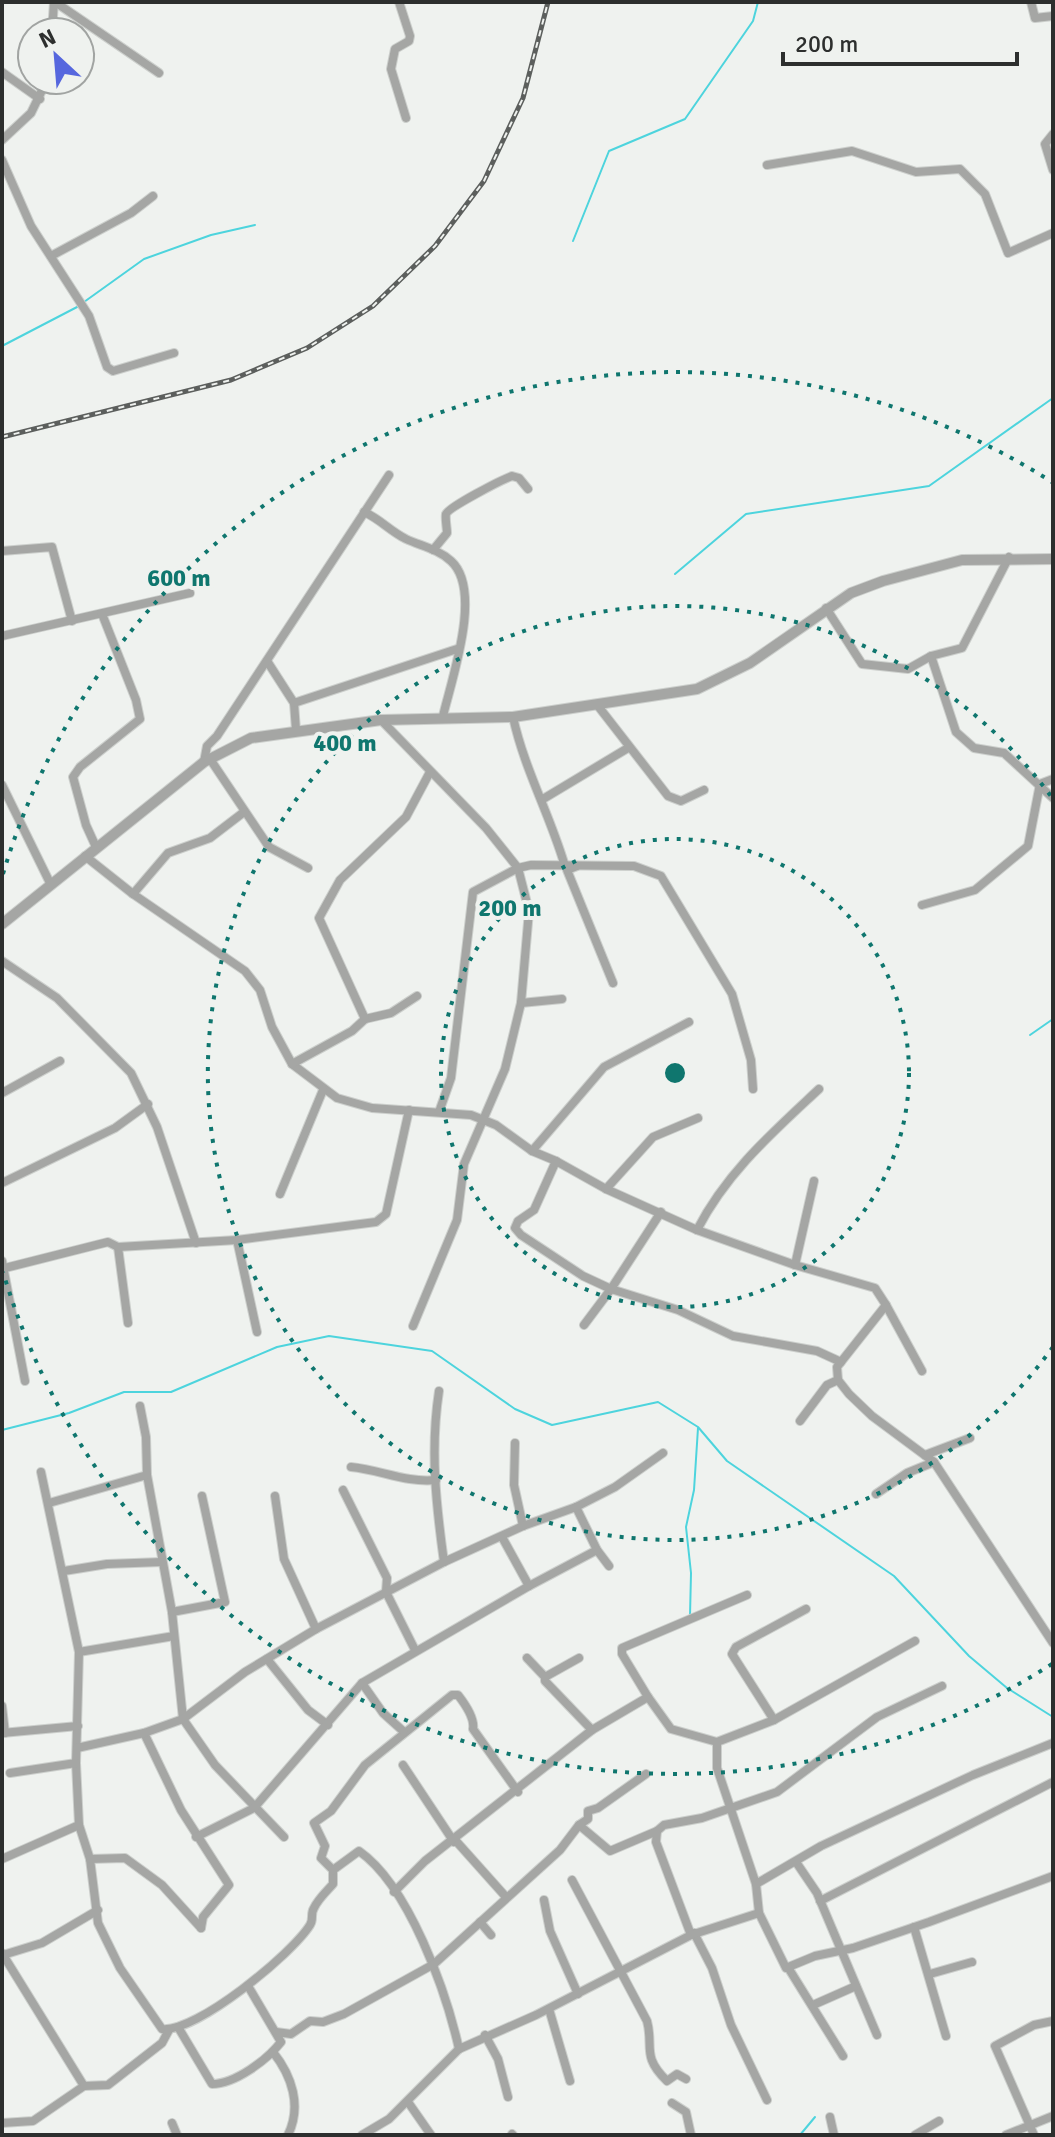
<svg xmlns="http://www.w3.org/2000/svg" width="1055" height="2137" viewBox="0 0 1055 2137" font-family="Signika,sans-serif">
<rect width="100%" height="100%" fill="#eff2ef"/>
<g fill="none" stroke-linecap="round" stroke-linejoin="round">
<g stroke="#4dd4dd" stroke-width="2">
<polyline points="573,241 609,151 685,119 753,21 758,2"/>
<polyline points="84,302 144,259 211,235 255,225"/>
<polyline points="2,346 79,306"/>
<polyline points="675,574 746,514 929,486 1053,398"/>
<polyline points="1030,1035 1053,1019"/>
<polyline points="2,1430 69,1413 124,1392 171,1392 277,1347 329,1336 432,1351 515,1409 552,1425 658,1402 698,1427 727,1461 894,1576 969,1656 1007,1688 1053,1717"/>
<polyline points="690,1616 691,1573 686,1527 694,1490 698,1428"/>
<polyline points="800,2135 815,2117"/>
</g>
<defs>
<g id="minor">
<polyline points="55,2 159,73"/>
<polyline points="399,2 410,36 409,41 395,49 391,69 406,118"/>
<polyline points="1031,2 1035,18 1053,16"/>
<polyline points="52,32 54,2"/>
<polyline points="2,72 40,99"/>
<polyline points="1053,134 1045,144 1053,170"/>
<polyline points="2,140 31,113 47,80"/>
<polyline points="2,160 31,226 89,316 107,367 113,371 174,353"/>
<polyline points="767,165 852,151 916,172 960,169 985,194 1008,253 1053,233"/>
<polyline points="51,256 131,213 153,196"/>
<path d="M364,512C380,519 390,531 406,539C421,546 438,549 451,561C483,590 452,678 443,716"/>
<path d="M433,550L447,533C447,528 445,519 446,514C449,507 501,480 512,476L519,478L528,489"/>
<polyline points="2,551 52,547 72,621"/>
<polyline points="826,608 862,664 908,669 931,656 962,648 1009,557"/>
<polyline points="2,636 190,593"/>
<polyline points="931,656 956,732 974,748 1004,753 1053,798"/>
<polyline points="267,661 294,703 296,730"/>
<polyline points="294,703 457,649"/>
<polyline points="598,706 668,796 681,801 704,790"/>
<path d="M513,717C524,768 549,813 564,863"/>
<polyline points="381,720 486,828 518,868 529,911 521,1003 505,1069 464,1164 457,1220 413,1326"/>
<polyline points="210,759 269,847 308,868"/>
<polyline points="204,762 207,746 217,736 389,475"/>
<polyline points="2,785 51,885"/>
<polyline points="543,799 628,748"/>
<polyline points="96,847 86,825 73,777 80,767 140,719 136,700 102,614"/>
<polyline points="85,856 133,894 245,971 260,990 272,1027 292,1064 337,1098 372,1108 471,1115 496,1125 532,1151 556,1161 606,1189 697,1230 795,1265 875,1288 886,1305 837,1367 838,1380 849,1394 872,1416 934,1462 1053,1643"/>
<polyline points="577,866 567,870 613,983"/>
<polyline points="133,894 168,853 210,838 244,812"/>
<polyline points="922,905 975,890 1028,846 1040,784 1053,779"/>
<polyline points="2,961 57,998 131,1073 157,1127 196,1243"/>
<polyline points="521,1003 562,999"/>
<polyline points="365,1019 391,1013 417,996"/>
<polyline points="292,1064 352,1031 365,1019 319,918 340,880 406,817 430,772"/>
<polyline points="2,1093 60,1061"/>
<polyline points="439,1112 451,1078 473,892 518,868 531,865 634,866 661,876 732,994 751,1060 753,1089"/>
<polyline points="532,1151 604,1067 689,1022"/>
<polyline points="556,1161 534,1210 518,1221 515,1228 521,1235 583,1276 611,1289 584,1325"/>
<polyline points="2,1183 115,1128 148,1104"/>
<polyline points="606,1189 653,1137 698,1118"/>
<polyline points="280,1194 323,1090"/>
<polyline points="661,1212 611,1289 678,1310 733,1336 817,1351 841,1362"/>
<path d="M697,1230C727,1172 772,1133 819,1089"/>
<polyline points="237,1240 257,1332"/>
<polyline points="118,1247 128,1323"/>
<polyline points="2,1261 25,1381"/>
<polyline points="795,1265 814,1181"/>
<polyline points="5,1268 108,1242 118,1247 237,1240 376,1222 386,1214 409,1110"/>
<polyline points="886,1305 922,1371"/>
<path d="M439,1391C430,1450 436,1504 444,1562"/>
<polyline points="140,1406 146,1437 147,1475 172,1612 183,1719 215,1765 284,1837"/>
<polyline points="800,1421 827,1385 838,1380"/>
<polyline points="515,1443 514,1485 523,1526"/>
<polyline points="925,1455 970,1438"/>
<path d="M351,1467C381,1470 406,1483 436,1480"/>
<path d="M41,1472L79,1652L76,1763L79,1825L90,1859L98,1923L120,1968L162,2029C196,2033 292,1954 310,1925C314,1919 310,1914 314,1908C318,1899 327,1891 333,1884V1870L321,1858L325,1846L314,1823L331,1811L365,1765L452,1695H458C465,1704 475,1718 473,1729L518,1792"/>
<polyline points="343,1490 387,1578 386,1592 415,1650"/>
<polyline points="876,1494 907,1473 934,1462"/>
<polyline points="275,1496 284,1559 316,1629"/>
<polyline points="49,1503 147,1475"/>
<polyline points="576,1507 597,1550 609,1566"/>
<polyline points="502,1537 529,1586 597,1550"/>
<polyline points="64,1571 107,1564 162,1562"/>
<polyline points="172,1612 225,1602 202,1496"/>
<polyline points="79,1652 174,1636"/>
<polyline points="527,1658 545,1677"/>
<polyline points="579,1658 545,1677 545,1681 592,1730"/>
<polyline points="267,1659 308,1710 328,1725"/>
<polyline points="362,1683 383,1713 403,1731"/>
<polyline points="648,1697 671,1729 717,1742 774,1720 915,1641"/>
<polyline points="2,1706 5,1733"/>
<polyline points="774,1720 732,1654 736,1647 806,1609"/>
<polyline points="2,1733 78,1726"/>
<polyline points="144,1733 181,1810 229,1885 203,1917 201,1928"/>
<polyline points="717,1742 717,1768 756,1884 759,1913 786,1968 815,1956 853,1948 929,1922 1053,1876"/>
<polyline points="77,1748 144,1733 183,1719 245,1672 316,1629 444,1562 523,1526 576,1507 615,1487 663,1453"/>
<polyline points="403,1765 454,1842"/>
<polyline points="10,1773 76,1763"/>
<polyline points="579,1825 610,1851 657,1831"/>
<polyline points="196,1837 254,1808 362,1683 529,1586"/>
<polyline points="456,1841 506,1897"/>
<polyline points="2,1859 79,1825"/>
<polyline points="90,1859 125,1858 162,1885 201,1928"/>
<polyline points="796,1862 817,1893 877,2035"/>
<path d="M333,1870L359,1851C409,1886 446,1991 459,2049"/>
<path d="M572,1880L647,2021C654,2047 641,2056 667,2081L677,2074L686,2079"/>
<polyline points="756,1884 821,1846 973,1775 1053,1743"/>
<polyline points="394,1892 425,1861 592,1730 648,1697 622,1654 622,1648 747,1595"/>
<polyline points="544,1900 550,1931 578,1994"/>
<polyline points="820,1901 1053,1782"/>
<polyline points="480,1922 491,1935"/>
<polyline points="914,1927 946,2036"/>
<polyline points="694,1933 712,1968 731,2025 767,2100"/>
<polyline points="691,1935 656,1842 657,1831 664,1825 702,1818 777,1792 877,1717 942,1686"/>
<polyline points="2,1953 84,2086 33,2121 2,2123"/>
<polyline points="3,1955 42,1943 98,1910"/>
<polyline points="789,1969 843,2056"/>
<polyline points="930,1974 972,1962"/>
<polyline points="813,2005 856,1986"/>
<polyline points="549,2009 570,2081"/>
<path d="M178,2027L212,2084C235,2084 267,2060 281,2042L248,1986"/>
<polyline points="276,2032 291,2034 310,2021 323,2022 344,2014 434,1964 560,1850 579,1825 588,1819 588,1811 598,1808 646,1774"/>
<polyline points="485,2035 498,2059 508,2097"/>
<path d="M273,2052C292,2076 302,2106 288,2135"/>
<polyline points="84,2086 108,2085 162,2043 169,2030"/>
<polyline points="408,2102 431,2135"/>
<polyline points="672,2103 686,2112 691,2135"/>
<polyline points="830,2117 834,2135"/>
<polyline points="172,2123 177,2135"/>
<polyline points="512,2134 513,2135"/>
<polyline points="362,2135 389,2119 459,2049 536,2015 691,1935 759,1913"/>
<polyline points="915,2135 939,2121"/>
<polyline points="1006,2135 1053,2116"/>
<polyline points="1034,2135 995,2046 1034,2025 1053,2021"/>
</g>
<polyline id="tertiary" points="2,924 204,762 251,738 381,720 513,717 697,689 750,663 851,593 883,581 962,560 1053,559"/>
</defs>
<use href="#minor" stroke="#cccfcc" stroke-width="10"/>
<use href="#tertiary" stroke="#cccfcc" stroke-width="12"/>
<use href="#minor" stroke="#a5a6a4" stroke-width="8"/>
<use href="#tertiary" stroke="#a5a6a4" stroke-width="10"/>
<defs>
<polyline id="rail" points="2,437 231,380 307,348 373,306 435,246 484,181 523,98 548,2"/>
</defs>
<use href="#rail" stroke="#5c5f5d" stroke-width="5"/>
<use href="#rail" stroke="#eff2ef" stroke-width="2" stroke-dasharray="6" stroke-linecap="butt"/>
</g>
<g fill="none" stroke="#0f766e" stroke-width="4" stroke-dasharray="4 8">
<circle cx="675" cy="1073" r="234"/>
<path d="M1053 1347A467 467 0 1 1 1053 799"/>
<path d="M1052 1664A701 701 0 0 1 3 1272M3 874A701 701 0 0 1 1052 482"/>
</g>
<circle cx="675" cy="1073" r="12" fill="#0f766e" stroke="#eff2ef" stroke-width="4"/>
<g font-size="24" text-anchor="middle" font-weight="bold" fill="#0f766e" stroke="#eff2ef" stroke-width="8" stroke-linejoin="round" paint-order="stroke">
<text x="179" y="586">600 m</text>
<text x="345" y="751">400 m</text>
<text x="510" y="916">200 m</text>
</g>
<rect width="1055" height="2137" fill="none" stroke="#2d2f2e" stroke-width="8"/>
<g transform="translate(56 56) rotate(334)"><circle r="38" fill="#eff2ef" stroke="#a1a4a2" stroke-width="2"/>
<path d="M0-6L14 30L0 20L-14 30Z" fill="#5667de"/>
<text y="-12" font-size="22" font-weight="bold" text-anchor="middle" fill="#2d2f2e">N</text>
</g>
<path d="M783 52v12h234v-12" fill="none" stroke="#2d2f2e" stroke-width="4"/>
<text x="795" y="52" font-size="24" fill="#2d2f2e" stroke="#eff2ef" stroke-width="6" paint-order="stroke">200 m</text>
</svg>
